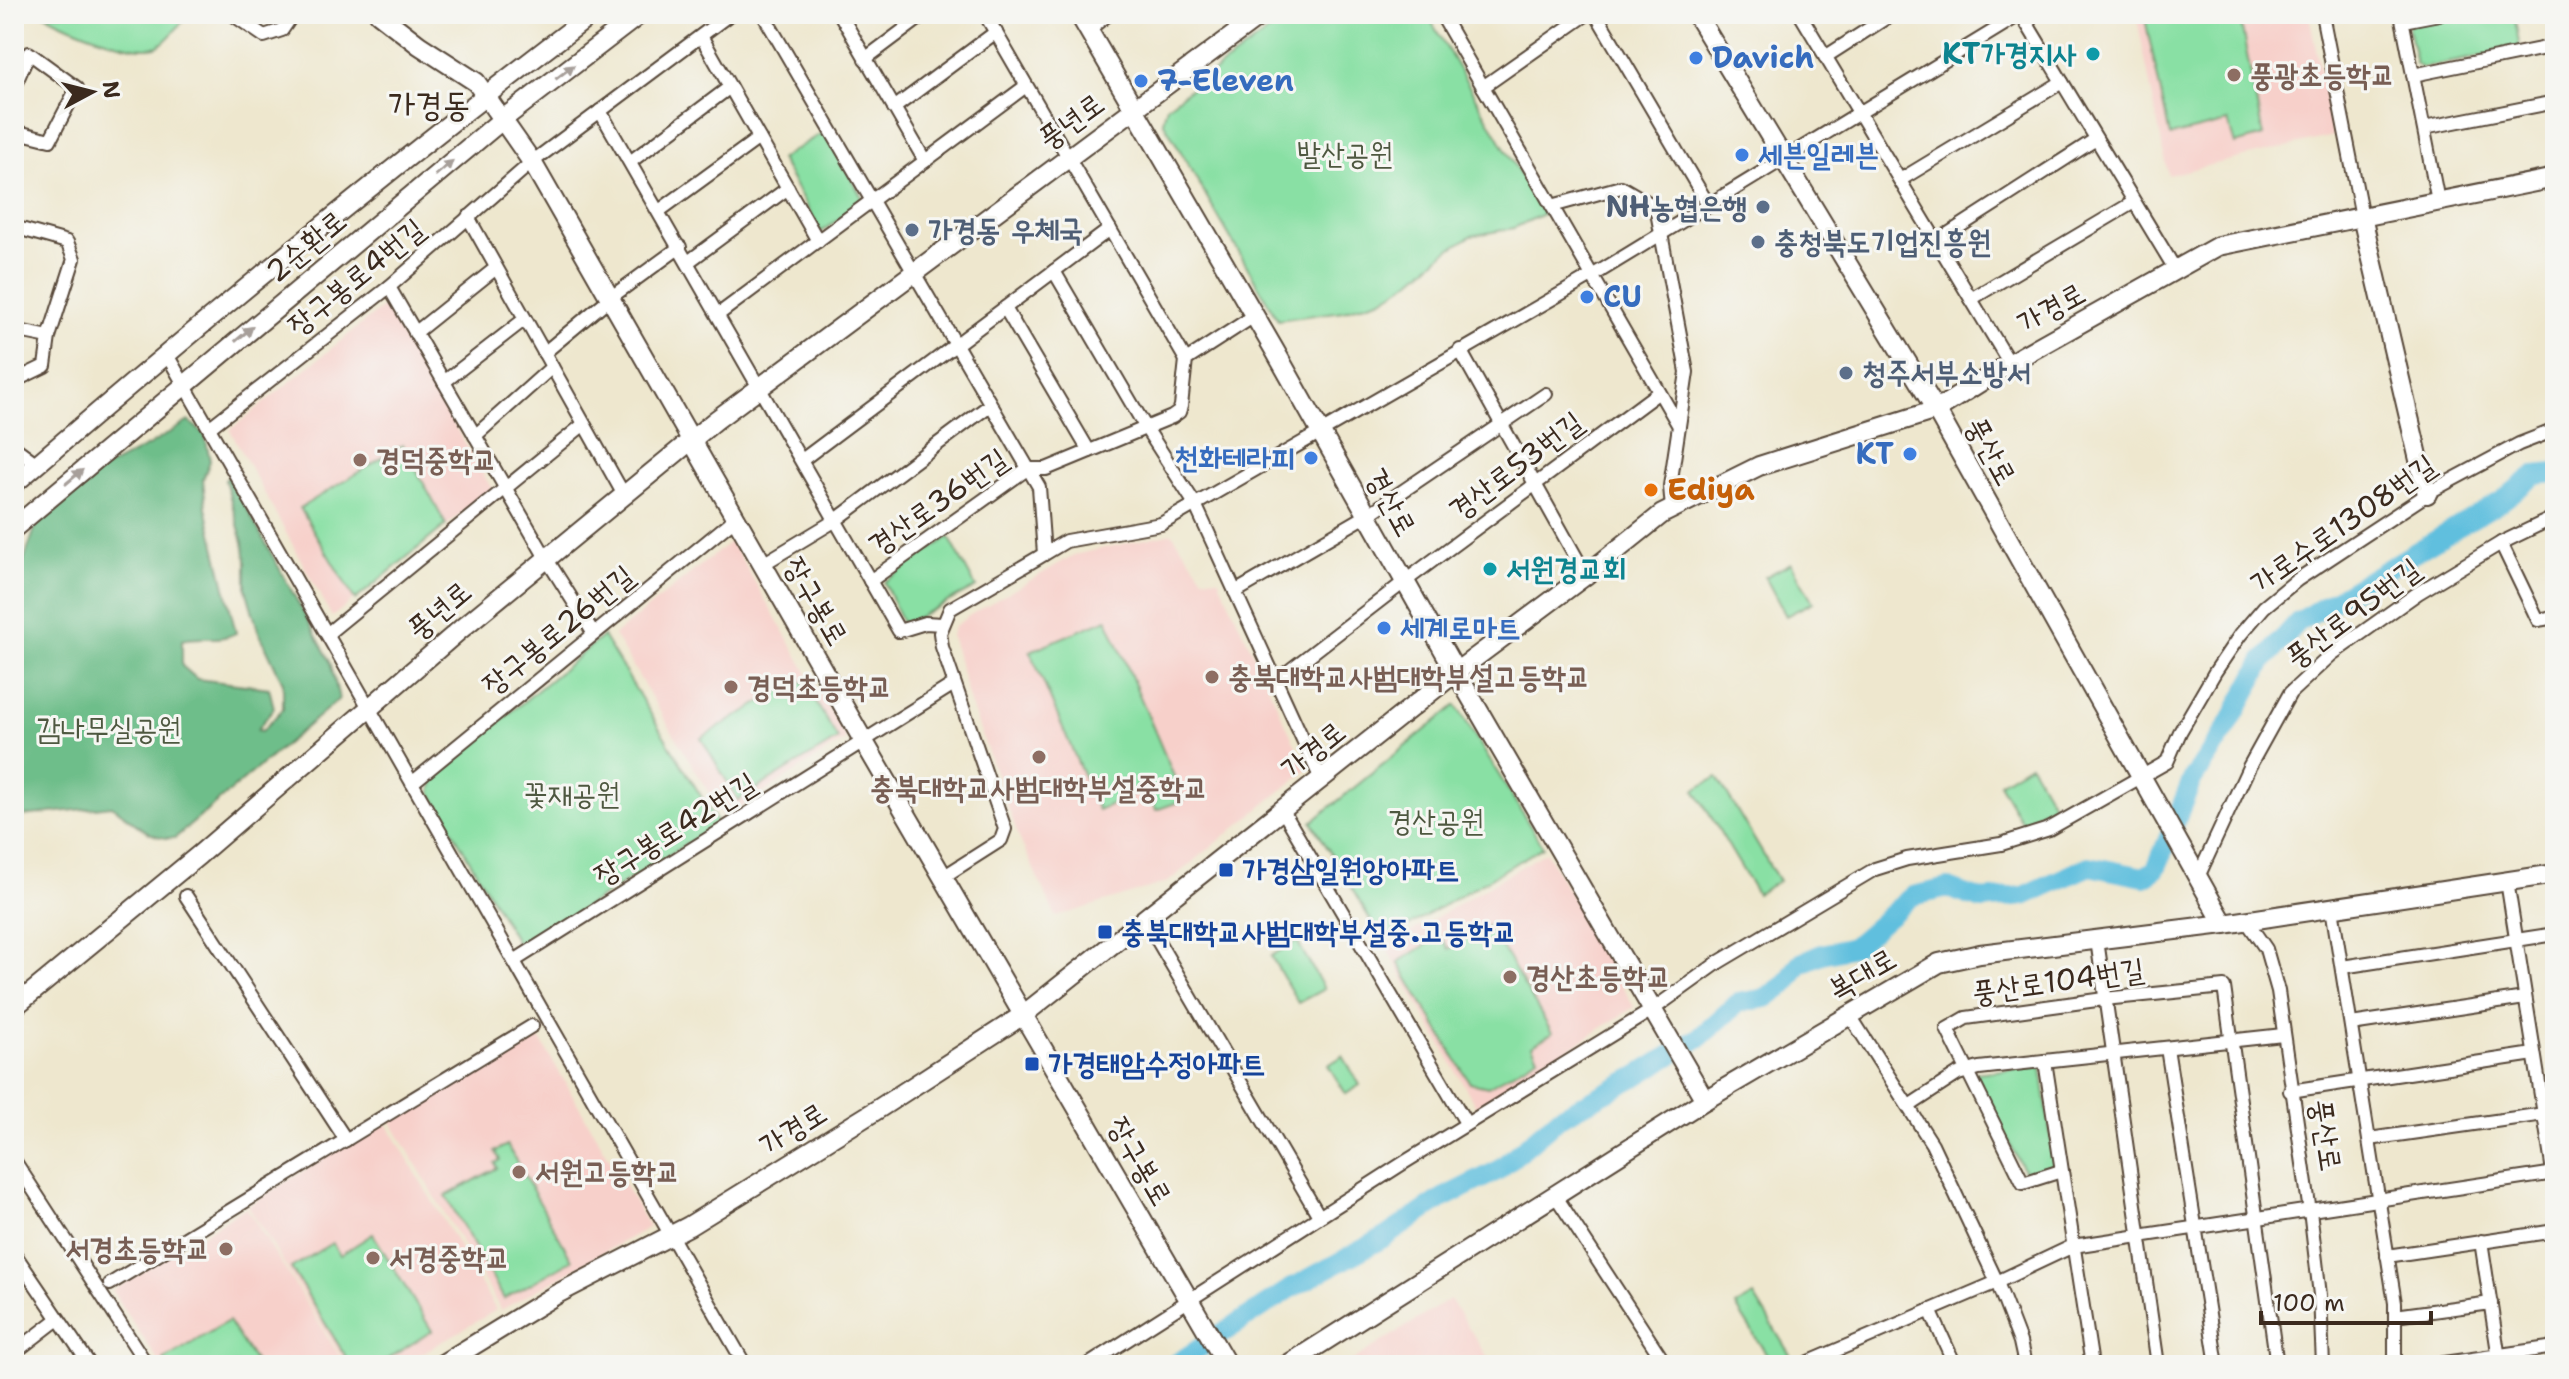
<svg xmlns="http://www.w3.org/2000/svg" width="2569" height="1379" viewBox="0 0 2569 1379" font-family="'Shantell Sans','Poor Story',sans-serif">
<rect width="100%" height="100%" fill="#f6f6f2"/>
<filter id="ink" filterUnits="userSpaceOnUse"><feTurbulence type="fractalNoise" baseFrequency=".0125" numOctaves="2"/><feDisplacementMap in="SourceGraphic" scale="16" xChannelSelector="R" yChannelSelector="G"/><feConvolveMatrix kernelMatrix="1 2 1 2 8 2 1 2 1" color-interpolation-filters="sRGB"/></filter>
<filter id="wash" filterUnits="userSpaceOnUse"><feTurbulence type="fractalNoise" baseFrequency=".006" numOctaves="4" result="noise"/><feDisplacementMap in="SourceGraphic" scale="32" xChannelSelector="R" yChannelSelector="G"/><feGaussianBlur stdDeviation="1.8" result="paint"/><feColorMatrix in="noise" values="0 0 0 0 0 0 0 0 0 0 0 0 0 0 0 0 0 1.4 0 .05"/><feComposite in="paint" operator="in"/></filter>
<g filter="url(#wash)">
<rect width="100%" height="100%" fill="#eee7ce"/>
<g fill="#f7d0ca">
<polygon points="2136,14 2309,14 2333,136 2168,175"/>
<polygon points="384,306 492,489 332,617 230,430"/>
<polygon points="1172,533 1203,577 1218,578 1307,770 1168,882 1056,917 1020,840 970,703 951,635 955,626 970,615 1074,555"/>
<polygon points="731,541 846,739 724,818 614,635"/>
<polygon points="1546,852 1634,1007 1477,1108 1386,947"/>
<polygon points="536,1032 649,1227 501,1310 389,1118"/>
<polygon points="385,1120 496,1310 402,1365 347,1365 248,1206"/>
<polygon points="246,1207 345,1365 161,1365 112,1291"/>
<polygon points="1450,1299 1493,1365 1345,1365"/>
</g>
<g fill="#89e0a4" stroke="#628561" stroke-width="2">
<path d="M44,14H189C180,24 169,40 158,46C135,56 66,26 44,14Z"/>
<polygon points="1292,14 1427,14 1543,214 1514,228 1471,236 1445,252 1411,281 1382,299 1343,311 1278,320 1163,121 1167,106"/>
<polygon points="2144,14 2239,14 2263,136 2235,144 2228,122 2170,136"/>
<polygon points="2456,14 2514,14 2520,49 2422,68 2416,64 2408,28 2412,22"/>
<polygon points="825,131 864,201 821,232 780,159"/>
<polygon points="403,445 446,525 355,600 300,508"/>
<polygon points="949,537 976,587 903,625 884,582"/>
<polygon points="1791,563 1813,602 1786,616 1765,577"/>
<polygon points="1107,619 1184,800 1156,810 1148,788 1098,810 1030,651"/>
<polygon points="603,636 718,824 520,948 435,800 431,792 435,775"/>
<polygon points="803,681 838,739 738,800 701,738 791,684 793,687"/>
<polygon points="1456,705 1543,847 1383,941 1312,822"/>
<polygon points="2030,764 2053,804 2022,823 1999,783"/>
<polygon points="1717,777 1779,881 1757,894 1695,790"/>
<polygon points="1489,925 1552,1033 1532,1046 1538,1057 1488,1087 1470,1083 1398,962 1441,936 1449,949"/>
<polygon points="1297,941 1324,989 1298,1003 1271,956"/>
<polygon points="1343,1056 1360,1085 1346,1094 1328,1065"/>
<polygon points="2041,1066 2055,1168 2027,1177 1974,1073"/>
<polygon points="507,1145 572,1260 504,1299 446,1196 497,1168 495,1163 500,1160 495,1151"/>
<polygon points="373,1234 432,1331 378,1365 351,1365 291,1268 332,1243 340,1255"/>
<polygon points="1754,1296 1792,1358 1780,1365 1773,1365 1736,1306"/>
<polygon points="228,1321 257,1365 167,1365 164,1360"/>
</g>
<path fill="#6ebe8a" stroke="#547454" stroke-width="2" d="M189,421L205,435L210,461L203,479L206,508L236,633C220,642 200,635 182,640V666L197,679L269,688L274,708L257,730L262,731L283,709V683L258,630L246,589V560L243,542L225,480L229,476L330,661L339,699L175,838C148,840 133,820 112,806L14,817V589L38,520L99,471L148,446Z"/>
<g fill="none" stroke-linecap="round" stroke-linejoin="round">
<polyline stroke="#60bfde" stroke-width="20" points="1174,1365 1290,1289 1385,1237 1443,1198 1497,1171 1560,1117 1637,1076 1700,1037 1738,1003 1766,998 1787,983 1799,964 1822,954 1853,947 1912,896 1948,888 1982,900 2024,896 2089,866 2144,877 2156,869 2192,780 2228,726 2264,660 2298,622 2503,500 2535,475 2555,473"/>
</g>
</g>
<g filter="url(#ink)">
<g fill="none" stroke-linecap="round" stroke-linejoin="round">
<defs>
<g id="street">
<polyline points="232,14 264,36 282,30 293,14"/>
<polyline points="763,14 1039,487 1044,554"/>
<polyline points="840,14 925,161"/>
<polyline points="985,14 1186,360"/>
<polyline points="1441,14 1679,426 1670,486 1672,509"/>
<polyline points="1596,14 1709,206"/>
<polyline points="1800,14 2010,364"/>
<polyline points="2021,14 2175,269"/>
<polyline points="2322,14 2362,217"/>
<polyline points="2401,14 2438,201"/>
<polyline points="2403,21 2439,14"/>
<polyline points="1088,30 1109,14"/>
<polyline points="701,36 818,241"/>
<polyline points="1825,57 1892,14"/>
<polyline points="865,59 925,14"/>
<polyline points="2413,75 2555,46"/>
<polyline points="14,87 29,53 77,88 50,140 14,131"/>
<polyline points="1483,87 1587,14"/>
<polyline points="894,108 996,32"/>
<polyline points="600,111 899,631 925,623 942,624"/>
<polyline points="2424,128 2555,102"/>
<polyline points="630,162 730,87"/>
<polyline points="1900,180 2062,82"/>
<polyline points="1552,206 1621,187 1652,205 1657,212 1687,372 1679,426"/>
<polyline points="659,211 759,138"/>
<polyline points="468,217 624,495"/>
<polyline points="14,227 67,242 74,259 49,337 45,366 14,381"/>
<polyline points="1937,241 2096,139"/>
<polyline points="688,262 788,188"/>
<polyline points="1054,271 1146,428 1195,504 1321,779"/>
<polyline points="389,287 546,558 594,634"/>
<polyline points="1971,299 2134,202"/>
<polyline points="1005,308 1089,451"/>
<polyline points="719,314 1026,86"/>
<polyline points="14,330 49,337"/>
<polyline points="415,333 496,268"/>
<polyline points="1460,350 1586,575"/>
<polyline points="166,353 745,1365"/>
<polyline points="544,353 610,298 680,247"/>
<polyline points="444,382 525,319"/>
<polyline points="209,428 389,287 532,162 730,14"/>
<polyline points="475,436 552,367"/>
<polyline points="14,447 37,464"/>
<polyline points="802,460 1110,229"/>
<polyline points="2501,543 2538,620 2555,617"/>
<polyline points="763,564 836,520 990,405"/>
<polyline points="870,581 1027,469 1046,469 1172,417 1179,412 1181,406 1186,360 1254,316"/>
<polyline points="1235,592 1366,516 1546,394"/>
<polyline points="327,634 584,424"/>
<polyline points="1276,681 1404,582 1659,392"/>
<polyline points="412,783 736,518"/>
<polyline points="1283,811 1466,1123"/>
<polyline points="943,877 1001,840 1005,829 942,647 940,633 950,609 1036,559 1066,541 1161,524 1602,270 2021,14"/>
<polyline points="2198,877 2249,767 2290,693 2332,654 2418,593 2501,543 2555,517"/>
<polyline points="2507,881 2555,1184"/>
<polyline points="186,896 346,1140"/>
<polyline points="2332,908 2395,1303 2395,1365"/>
<polyline points="1145,919 1319,1216"/>
<polyline points="2246,920 2266,949 2278,991 2311,1219 2320,1295 2323,1365"/>
<polyline points="2097,940 2158,1365"/>
<polyline points="514,961 954,684"/>
<polyline points="2342,967 2555,934"/>
<polyline points="1849,1014 1932,1144 1997,1282 2020,1342 2025,1365"/>
<polyline points="2351,1024 2525,998"/>
<polyline points="2167,1048 2217,1365"/>
<polyline points="2045,1061 2092,1365"/>
<polyline points="2290,1091 2534,1054"/>
<polyline points="1909,1106 1958,1074 1979,1068 2283,1035"/>
<polyline points="2369,1139 2544,1114"/>
<polyline points="14,1160 147,1365"/>
<polyline points="2061,1171 2023,1183 1947,1029 1966,1018 2104,999 2224,987 2277,1365"/>
<polyline points="1555,1195 1666,1365"/>
<polyline points="2481,1241 2500,1365"/>
<polyline points="14,1253 90,1365"/>
<polyline points="2387,1256 2555,1231"/>
<polyline points="110,1284 532,1026"/>
<polyline points="1930,1310 1955,1365"/>
<polyline points="2395,1316 2491,1303"/>
<polyline points="14,1353 58,1319"/>
<polyline points="1088,1365 1405,1162 1652,1010 1719,962 1875,869 1907,859 2001,844 2049,829 2167,762 2180,732 2215,672 2240,635 2264,607 2297,580 2435,489 2519,444 2555,430"/>
<polyline points="1802,1365 1997,1282 2073,1246 2555,1173"/>
<polyline points="2431,1365 2555,1347"/>
</g>
<g id="secondary">
<polyline points="379,14 419,45 476,82 532,162 863,740 1227,1365"/>
<polyline points="1079,14 1275,351 1456,672 1705,1100"/>
<polyline points="1696,14 1936,410 2224,924"/>
<polyline points="2362,217 2427,494"/>
<path d="M14,484C202,322 394,164 592,14"/>
<polyline points="14,528 503,119 640,14"/>
<polyline points="14,1007 199,855 461,629 716,420 1262,14"/>
<polyline points="441,1365 557,1294 689,1226 875,1111 1023,1015 1456,672 1586,575 1662,514 1759,466 1936,410 2022,356 2218,246 2555,178"/>
<polyline points="1287,1365 1705,1100 1939,963 1980,954 2224,924 2555,874"/>
</g>
</defs>
<use href="#street" stroke="#564638" stroke-width="16"/>
<use href="#secondary" stroke="#564638" stroke-width="22"/>
<use href="#street" stroke="#fff" stroke-width="12"/>
<use href="#secondary" stroke="#fff" stroke-width="18"/>
</g>
<defs><path id="oneway-solid" d="M-6-.8H1V-3.2L6.5 0L1 3.2V.8H-6Z" transform="scale(2)"/></defs>
<g fill="#a79f9a">
<use href="#oneway-solid" transform="translate(565 72) rotate(-37)"/>
<use href="#oneway-solid" transform="translate(444 168) rotate(-40)"/>
<use href="#oneway-solid" transform="translate(244 334) rotate(-40)"/>
<use href="#oneway-solid" transform="translate(74 477) rotate(-40)"/>
</g>
</g>
<g fill="#0f9aa8" stroke="#f6f6f2" stroke-width="3">
<circle cx="2093" cy="54" r="8"/>
<circle cx="1490" cy="569" r="8"/>
</g>
<g fill="#3f7fe0" stroke="#f6f6f2" stroke-width="3">
<circle cx="1696" cy="58" r="8"/>
<circle cx="1141" cy="81" r="8"/>
<circle cx="1742" cy="155" r="8"/>
<circle cx="1587" cy="297" r="8"/>
<circle cx="1910" cy="454" r="8"/>
<circle cx="1311" cy="458" r="8"/>
<circle cx="1384" cy="628" r="8"/>
</g>
<g fill="#8d6e63" stroke="#f6f6f2" stroke-width="3">
<circle cx="2234" cy="75" r="8"/>
<circle cx="360" cy="460" r="8"/>
<circle cx="1212" cy="677" r="8"/>
<circle cx="731" cy="687" r="8"/>
<circle cx="1039" cy="757" r="8"/>
<circle cx="1510" cy="977" r="8"/>
<circle cx="519" cy="1172" r="8"/>
<circle cx="226" cy="1249" r="8"/>
<circle cx="373" cy="1258" r="8"/>
</g>
<g fill="#5c6f8a" stroke="#f6f6f2" stroke-width="3">
<circle cx="1763" cy="207" r="8"/>
<circle cx="912" cy="230" r="8"/>
<circle cx="1758" cy="242" r="8"/>
<circle cx="1846" cy="373" r="8"/>
</g>
<circle fill="#e8710a" stroke="#f6f6f2" stroke-width="3" cx="1651" cy="490" r="8"/>
<g fill="#1a4fb4" stroke="#f6f6f2" stroke-width="3">
<rect x="1218" y="862" width="16" height="16" rx="4"/>
<rect x="1097" y="924" width="16" height="16" rx="4"/>
<rect x="1024" y="1056" width="16" height="16" rx="4"/>
</g>
<g text-anchor="middle" stroke-width="6" stroke-linejoin="round" paint-order="stroke">
<g font-size="30" font-weight="bold" fill="#0d838f" stroke="#f6f6f2" text-anchor="end">
<text x="2077" y="64">KT가경지사</text>
<text x="1506" y="579" text-anchor="start">서원경교회</text>
</g>
<g font-size="30" font-weight="bold" fill="#366cbe" stroke="#f6f6f2" text-anchor="start">
<text x="1712" y="68">Davich</text>
<text x="1157" y="91">7-Eleven</text>
<text x="1758" y="165">세븐일레븐</text>
<text x="1603" y="307">CU</text>
<text x="1894" y="464" text-anchor="end">KT</text>
<text x="1295" y="468" text-anchor="end">천화테라피</text>
<text x="1400" y="638">세계로마트</text>
</g>
<g font-size="30" font-weight="bold" fill="#785e54" stroke="#f6f6f2" text-anchor="start">
<text x="2250" y="85">풍광초등학교</text>
<text x="376" y="470">경덕중학교</text>
<text x="1228" y="687">충북대학교사범대학부설고등학교</text>
<text x="747" y="697">경덕초등학교</text>
<text x="1039" y="798" text-anchor="middle">충북대학교사범대학부설중학교</text>
<text x="1526" y="987">경산초등학교</text>
<text x="535" y="1182">서원고등학교</text>
<text x="210" y="1259" text-anchor="end">서경초등학교</text>
<text x="389" y="1268">서경중학교</text>
</g>
<g font-size="30" fill="#3b2a1e" stroke="#f6f6f2">
<text transform="translate(1071 121) rotate(-36)" y="10">풍년로</text>
<text transform="translate(306 246) rotate(-40)" y="10">2순환로</text>
<text transform="translate(356 277) rotate(-39)" y="10">장구봉로4번길</text>
<text transform="translate(2051 308) rotate(-29)" y="10">가경로</text>
<text transform="translate(1991 451) rotate(61)" y="10">풍산로</text>
<text transform="translate(1516 466) rotate(-37)" y="10">경산로53번길</text>
<text transform="translate(938 502) rotate(-35)" y="10">경산로36번길</text>
<text transform="translate(1391 502) rotate(61)" y="10">경산로</text>
<text transform="translate(2343 524) rotate(-35)" y="10">가로수로1308번길</text>
<text transform="translate(816 601) rotate(60)" y="10">장구봉로</text>
<text transform="translate(439 610) rotate(-40)" y="10">풍년로</text>
<text transform="translate(2353 613) rotate(-37)" y="10">풍산로95번길</text>
<text transform="translate(558 630) rotate(-39)" y="10">장구봉로26번길</text>
<text transform="translate(1313 750) rotate(-39)" y="10">가경로</text>
<text transform="translate(675 829) rotate(-32)" y="10">장구봉로42번길</text>
<text transform="translate(1862 974) rotate(-30)" y="10">복대로</text>
<text transform="translate(2058 981) rotate(-8)" y="10">풍산로104번길</text>
<text transform="translate(793 1129) rotate(-32)" y="10">가경로</text>
<text transform="translate(2326 1135) rotate(81)" y="10">풍산로</text>
<text transform="translate(1140 1161) rotate(60)" y="10">장구봉로</text>
</g>
<g font-size="30" fill="#4e5840" stroke="#f6f6f2">
<text x="1345" y="164">발산공원</text>
<text x="109" y="739">감나무실공원</text>
<text x="572" y="804">꽃재공원</text>
<text x="1436" y="831">경산공원</text>
</g>
<g font-size="30" font-weight="bold" fill="#4e5e75" stroke="#f6f6f2" text-anchor="start">
<text x="1747" y="217" text-anchor="end">NH농협은행</text>
<text x="928" y="240">가경동 우체국</text>
<text x="1774" y="252">충청북도기업진흥원</text>
<text x="1862" y="383">청주서부소방서</text>
</g>
<g font-size="30" font-weight="bold" fill="#c56008" stroke="#f6f6f2" text-anchor="start">
<text x="1667" y="500">Ediya</text>
</g>
<g font-size="30" font-weight="bold" fill="#164399" stroke="#f6f6f2" text-anchor="start">
<text x="1242" y="880">가경삼일원앙아파트</text>
<text x="1121" y="942">충북대학교사범대학부설중.고등학교</text>
<text x="1048" y="1074">가경태암수정아파트</text>
</g>
<g font-size="34" fill="#3b2a1e" stroke="#f6f6f2">
<text x="429" y="116">가경동</text>
</g>
</g>
<rect width="2569" height="1379" fill="none" stroke="#f6f6f2" stroke-width="48"/>
<g transform="translate(92 92) rotate(83)" stroke="#f6f6f2" stroke-width="6" paint-order="stroke">
<path d="M0-6L14 30L0 20L-14 30Z" fill="#3b2a1e"/>
<text y="-12" font-size="22" font-weight="bold" text-anchor="middle" fill="#3b2a1e">N</text>
</g>
<path d="M2261 1311v12h170v-12" fill="none" stroke="#3b2a1e" stroke-width="4"/>
<text x="2273" y="1311" font-size="24" fill="#3b2a1e" stroke="#f6f6f2" stroke-width="6" paint-order="stroke">100 m</text>
</svg>
